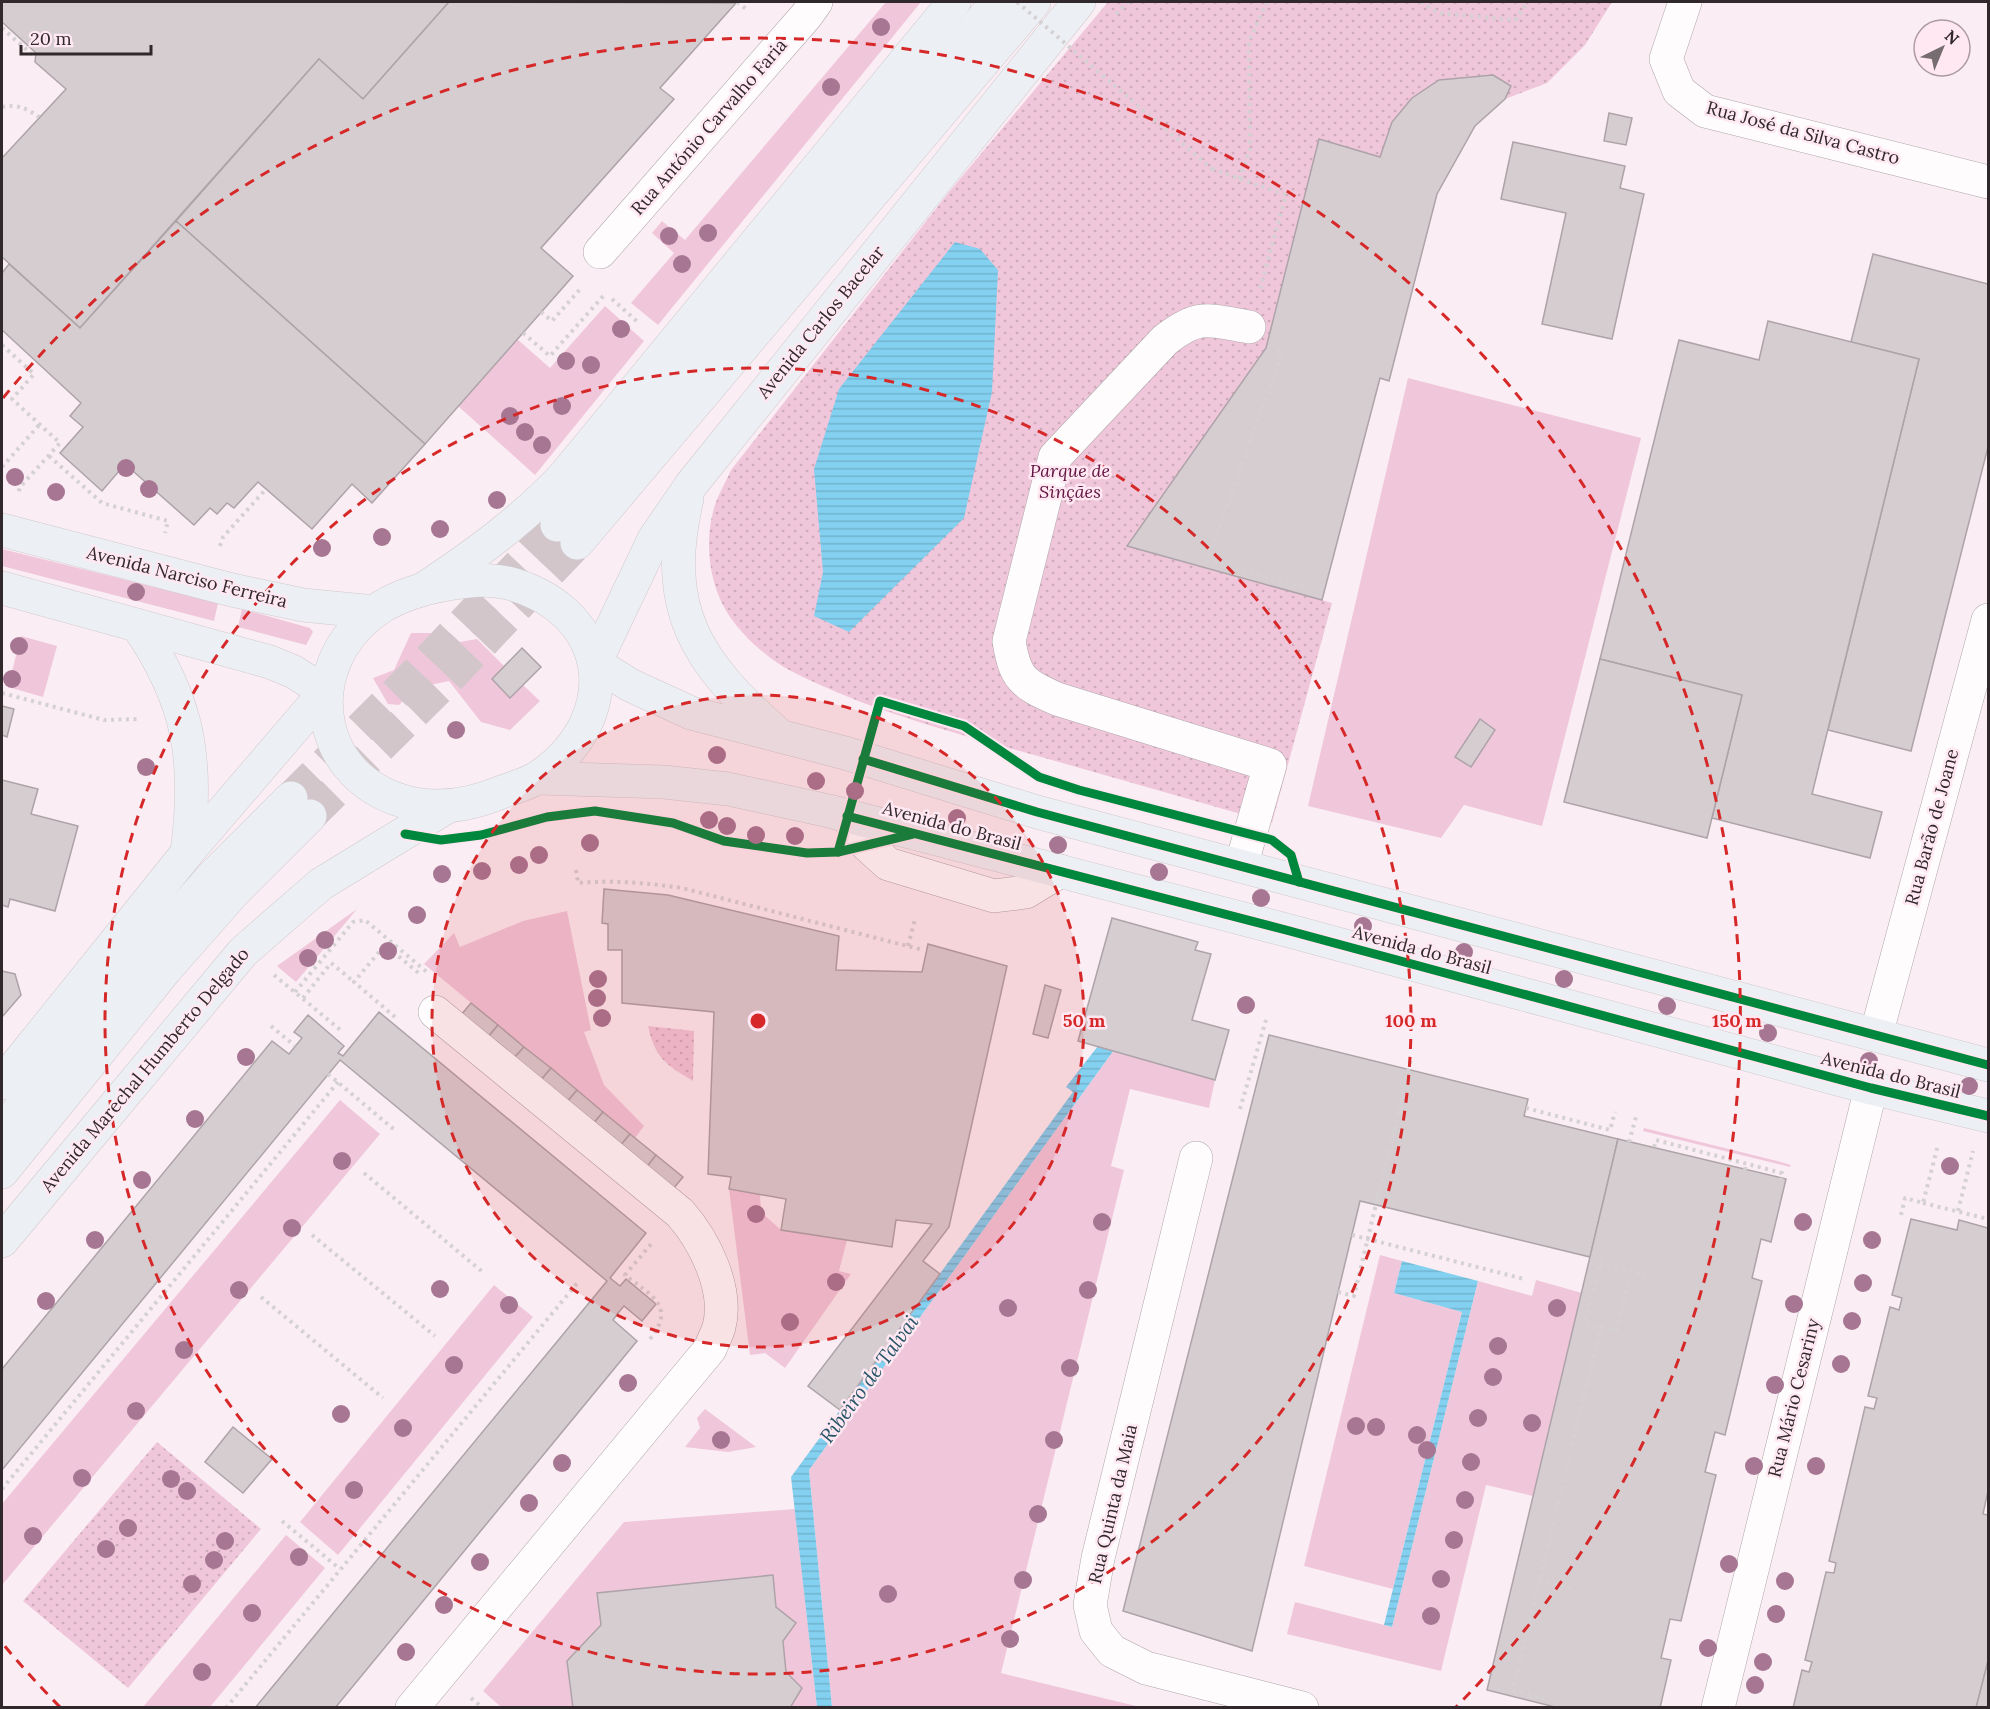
<svg xmlns="http://www.w3.org/2000/svg" width="1990" height="1709" viewBox="0 0 1990 1709" font-family="Lora,serif">
<defs>
<pattern id="park-dots" width="8" height="8" patternUnits="userSpaceOnUse" patternTransform="scale(1.5)"><rect width="8" height="8" fill="#f0c7da"/><path d="M2 2h.1M6 6h.1" fill="none" stroke="#ceabbb" stroke-width="1.8" stroke-linecap="round"/></pattern>
<pattern id="water-rules" width="6" height="5" patternUnits="userSpaceOnUse" patternTransform="scale(1.5)"><rect width="6" height="5" fill="#83d0f0"/><path d="M0 2.5h6" fill="none" stroke="#71b3ce"/></pattern>
</defs>
<rect width="100%" height="100%" fill="#faedf3"/>
<g fill="#f0c7da">
<polygon points="886,2 921,2 658,325 631,303 674,253 652,233 662,221 685,240"/>
<polygon points="605,306 644,341 535,475 458,406 517,339 550,368"/>
<polygon points="1408,378 1641,438 1542,826 1464,805 1441,838 1308,806"/>
<polygon points="2,549 218,603 214,621 2,566"/>
<polygon points="242,609 310,628 313,632 306,645 238,627"/>
<polygon points="411,633 450,633 460,642 477,639 504,666 492,679 510,697 523,685 540,701 510,730 481,722 449,681 415,688 399,705 388,704 373,678 394,670"/>
<polygon points="21,636 57,646 43,697 8,687"/>
<polygon points="357,909 296,982 277,966"/>
<polygon points="567,911 591,1030 584,1032 604,1085 644,1126 635,1138 424,964 454,933 460,947 523,921"/>
<polygon points="1114,1050 1215,1080 1209,1108 1130,1089 1111,1166 1124,1170 1121,1182 1001,1673 1140,1707 832,1707 809,1470"/>
<polygon points="340,1100 380,1134 2,1585 2,1504"/>
<polygon points="1644,1128 1777,1161 1791,1165 1790,1167 1643,1131"/>
<polygon points="729,1189 760,1194 761,1212 781,1230 847,1240 839,1271 851,1274 785,1368 765,1353 750,1355"/>
<polygon points="1380,1255 1402,1261 1394,1293 1462,1312 1393,1589 1304,1566"/>
<polygon points="1536,1280 1582,1293 1533,1496 1486,1485 1441,1671 1287,1634 1295,1602 1392,1627 1478,1281 1532,1296"/>
<polygon points="494,1285 533,1317 338,1555 300,1522"/>
<polygon points="705,1409 756,1447 728,1452 685,1447 700,1428 697,1418"/>
<polygon points="795,1509 817,1707 790,1707 802,1688 786,1672 783,1641 796,1623 776,1607 773,1575 598,1593 601,1625 567,1661 573,1707 501,1707 483,1691 624,1522"/>
<polygon points="286,1535 325,1568 210,1707 143,1707"/>
</g>
<g fill="url(#park-dots)">
<path d="M1108,2H1612L1585,45L1547,83L1505,99L1475,126L1437,194L1389,381L1380,379L1322,600L1332,603L1272,823C1191,800 1109,776 1027,753C947,731 865,709 791,671C769,660 744,637 730,617C710,588 704,546 713,512C716,498 725,484 731,470L949,192Z"/>
<path d="M648,1026L694,1031L693,1081C666,1065 655,1058 648,1026Z"/>
<polygon points="157,1442 261,1529 128,1688 23,1601"/>
</g>
<g fill="url(#water-rules)">
<polygon points="955,242 980,249 998,270 992,392 964,518 849,632 814,616 823,572 814,469 839,389"/>
<polygon points="1098,1046 1114,1050 809,1470 832,1707 817,1707 791,1477 1073,1092 1066,1087"/>
<polygon points="1402,1261 1478,1281 1392,1627 1384,1625 1462,1312 1394,1293"/>
</g>
<g fill="#d6cdd1" stroke="#ada3a8" stroke-width="1.5">
<polygon points="2,2 449,2 363,99 319,59 80,328 2,257 2,158 66,89 35,62 36,53 2,22"/>
<polygon points="449,2 736,3 660,88 674,99 541,248 573,276 425,444 176,221 319,59 363,99"/>
<polygon points="1493,75 1511,86 1505,99 1475,126 1437,194 1389,381 1380,378 1322,600 1127,546 1266,348 1319,139 1380,157 1392,122 1412,98 1439,80"/>
<polygon points="1609,113 1632,118 1626,145 1604,141"/>
<polygon points="1513,142 1625,166 1620,188 1644,194 1612,339 1542,324 1566,213 1501,199"/>
<polygon points="176,221 425,444 372,503 352,484 312,529 258,482 234,508 227,503 217,514 210,508 194,525 125,464 102,491 60,453 83,427 70,416 81,403 2,330 2,273 9,264 80,328"/>
<polygon points="1873,254 1988,284 1988,447 1911,751 1828,730 1919,359 1851,342"/>
<polygon points="1768,321 1919,359 1812,794 1882,812 1870,858 1712,818 1742,695 1600,659 1679,340 1759,360"/>
<polygon points="522,648 541,667 510,698 492,679"/>
<polygon points="1600,659 1742,695 1707,838 1564,802"/>
<polygon points="2,706 14,709 7,737 2,735"/>
<polygon points="1480,719 1495,730 1471,767 1455,757"/>
<polygon points="2,780 38,789 31,814 78,826 55,911 10,899 8,907 2,905"/>
<polygon points="604,889 668,895 839,936 836,970 922,972 928,944 1007,966 949,1227 923,1261 940,1274 840,1410 808,1386 932,1224 896,1220 892,1247 781,1230 786,1199 729,1189 731,1177 708,1174 714,1012 622,1003 622,950 608,950 608,924 602,923"/>
<polygon points="1112,918 1198,942 1195,950 1211,954 1192,1020 1229,1030 1215,1080 1078,1041"/>
<polygon points="2,971 15,974 21,995 2,1017"/>
<polygon points="1045,985 1061,990 1048,1038 1033,1034"/>
<polygon points="471,1003 498,1025 488,1037 461,1015"/>
<polygon points="379,1012 646,1233 610,1278 620,1286 626,1279 656,1304 642,1321 624,1306 618,1313 613,1320 637,1341 335,1708 255,1708 607,1281 340,1060 2,1470 2,1369 272,1041 289,1054 302,1038 294,1032 308,1015 344,1046 338,1053 343,1056"/>
<polygon points="498,1025 524,1047 514,1058 488,1037"/>
<polygon points="1269,1035 1528,1099 1524,1116 1618,1139 1590,1257 1360,1201 1252,1651 1123,1611"/>
<polygon points="524,1047 551,1068 541,1080 514,1058"/>
<polygon points="551,1068 577,1090 567,1102 541,1080"/>
<polygon points="577,1090 603,1112 593,1124 567,1102"/>
<polygon points="603,1112 630,1134 620,1146 593,1124"/>
<polygon points="630,1134 656,1155 646,1168 620,1146"/>
<polygon points="1618,1139 1786,1179 1771,1242 1761,1239 1752,1278 1762,1281 1725,1435 1715,1432 1705,1472 1716,1475 1681,1621 1670,1619 1665,1641 1661,1658 1671,1660 1660,1708 1559,1708 1487,1690"/>
<polygon points="656,1155 683,1177 673,1189 646,1168"/>
<polygon points="1911,1219 1957,1230 1959,1220 1988,1228 1988,1491 1983,1514 1988,1515 1988,1661 1976,1708 1793,1708 1802,1670 1809,1672 1812,1662 1805,1660 1826,1572 1834,1573 1836,1563 1829,1561 1865,1407 1874,1409 1877,1398 1868,1396 1890,1307 1899,1310 1902,1298 1892,1295"/>
<polygon points="233,1427 272,1459 243,1493 205,1462"/>
<polygon points="773,1575 776,1607 796,1623 783,1641 786,1672 802,1688 790,1708 573,1708 567,1661 601,1625 597,1593"/>
<polygon points="1988,1661 1988,1708 1976,1708"/>
</g>
<g fill="none" stroke-linecap="round" stroke-linejoin="round">
<g stroke="#d2c6cb" stroke-width="33" stroke-dasharray="33 16" stroke-linecap="butt">
<polyline points="291,798 417,672 557,525"/>
<polyline points="310,816 446,681 577,543"/>
</g>
<defs>
<g id="minor">
<polyline points="1685,2 1666,59 1679,91 1705,111 1988,182"/>
<polyline points="600,252 806,16 816,2"/>
<polyline points="847,816 867,845 888,864 994,896 1026,892 1060,871"/>
<path d="M1241,866L1270,765L1057,699C1023,684 1015,679 1009,641L1055,457L1165,340C1200,313 1208,320 1249,327"/>
<polyline points="1876,1035 1988,620"/>
<polyline points="1196,1158 1098,1558 1090,1605 1096,1631 1112,1651 1146,1668 1302,1708"/>
<path d="M412,1708L710,1349C713,1341 717,1334 719,1327C729,1289 704,1240 680,1213L435,1012"/>
<polyline points="1718,1708 1871,1088"/>
</g>
<g id="major">
<path d="M687,499C661,609 696,662 777,733"/>
<polyline points="557,525 997,2"/>
<polyline points="2,530 232,590 303,605 374,612"/>
<polyline points="577,543 1034,2"/>
<path d="M481,580C491,581 502,581 512,584C613,614 623,718 540,776C529,784 514,787 502,792C473,804 441,810 410,803C315,781 298,669 374,612C402,591 447,582 481,580Z"/>
<polyline points="2,588 270,662 294,672 325,692"/>
<path d="M425,588C476,554 523,520 565,475L954,2"/>
<path d="M137,625C190,701 199,762 187,853"/>
<polyline points="595,663 630,685 691,713 845,753 1037,812 1988,1065"/>
<polyline points="595,663 654,539 691,485 1079,2"/>
<polyline points="538,778 664,782 728,789 829,811 1286,930 1871,1088 1988,1116"/>
<polyline points="2,1083 187,853 325,692"/>
<polyline points="2,1131 146,951 213,876 291,798"/>
<polyline points="2,1172 166,969 233,893 310,816"/>
<polyline points="2,1241 243,952 321,884 447,807"/>
</g>
</defs>
<use href="#minor" stroke="#afa6aa" stroke-width="34"/>
<use href="#major" stroke="#d0c9cc" stroke-width="34"/>
<g stroke="#d5d1d3" stroke-width="4" stroke-dasharray="3 4.5" stroke-linecap="butt">
<polyline points="737,2 746,9"/>
<polyline points="1421,2 1438,13 1515,20 1528,2"/>
<polyline points="1116,14 1128,2"/>
<polyline points="2,28 35,57"/>
<path d="M2,107C17,104 26,108 39,117"/>
<polyline points="1212,169 1286,195 1260,289"/>
<polyline points="1239,179 1250,149 1249,41 1267,2"/>
<polyline points="612,299 640,324"/>
<polyline points="541,312 552,321 582,287"/>
<polyline points="523,333 550,356 605,294"/>
<polyline points="2,345 34,374 12,399 60,443 20,487 18,494"/>
<polyline points="1278,350 1282,354 1207,561 1309,588"/>
<polyline points="49,456 102,503 168,521 165,533"/>
<polyline points="2,467 40,424"/>
<polyline points="220,546 223,537 266,489"/>
<polyline points="2,693 104,720 141,719"/>
<path d="M576,870L578,883C614,880 647,883 682,888L923,950"/>
<polyline points="908,946 915,919"/>
<polyline points="274,975 343,1032"/>
<polyline points="295,992 353,922 365,920 428,973"/>
<polyline points="303,998 331,963 354,982"/>
<polyline points="395,1017 354,982 385,945 421,975"/>
<polyline points="271,1026 295,1046"/>
<polyline points="328,1074 397,1132"/>
<polyline points="1526,1108 1610,1130 1615,1112"/>
<polyline points="1240,1109 1266,1020"/>
<polyline points="1629,1142 1636,1117"/>
<polyline points="1654,1147 1656,1140 1782,1173 1781,1179"/>
<polyline points="1745,1170 1746,1163"/>
<polyline points="364,1173 485,1274"/>
<polyline points="1377,1199 1394,1203"/>
<polyline points="1923,1203 1988,1219"/>
<polyline points="1958,1211 1973,1151"/>
<polyline points="1901,1215 1905,1198 1923,1203 1938,1145"/>
<polyline points="312,1235 435,1336"/>
<polyline points="1352,1235 1524,1279"/>
<polyline points="1601,1259 1585,1323 1616,1330 1628,1284"/>
<polyline points="1600,1265 1646,1275"/>
<polyline points="1338,1292 1354,1296 1411,1058"/>
<polyline points="261,1297 383,1398"/>
<path d="M650,1339C677,1306 650,1295 625,1275L652,1243"/>
<polyline points="1713,1426 1721,1429"/>
<polyline points="2,1489 338,1082"/>
<polyline points="282,1521 340,1569"/>
<polyline points="1539,1580 1572,1588"/>
<polyline points="471,1698 483,1708"/>
<polyline points="1545,1699 1513,1690 1601,1326"/>
<polyline points="226,1708 579,1281"/>
</g>
<use href="#minor" stroke="#fefcfd" stroke-width="33"/>
<use href="#major" stroke="#ecf0f4" stroke-width="33"/>
<polyline stroke="#d5d1d3" stroke-width="4" stroke-dasharray="3 4.5" stroke-linecap="butt" points="1017,2 1212,169"/>
<defs>
<g id="cycleway">
<polyline points="863,759 1037,812 1988,1065"/>
<polyline points="847,816 1286,930 1871,1088 1988,1116"/>
<polyline points="405,834 441,840 481,835 547,817 595,811 673,823 724,841 807,853 838,852 913,834"/>
<polyline points="838,852 880,701 964,726 1039,777 1079,790 1272,840 1291,855 1299,882"/>
</g>
</defs>
<use href="#cycleway" stroke="#ffe8f2" stroke-width="13"/>
<use href="#cycleway" stroke="#00873e" stroke-width="9"/>
</g>
<g fill="#a67692">
<circle cx="881" cy="27" r="9"/>
<circle cx="831" cy="87" r="9"/>
<circle cx="708" cy="233" r="9"/>
<circle cx="669" cy="236" r="9"/>
<circle cx="682" cy="264" r="9"/>
<circle cx="621" cy="329" r="9"/>
<circle cx="566" cy="361" r="9"/>
<circle cx="591" cy="365" r="9"/>
<circle cx="562" cy="406" r="9"/>
<circle cx="510" cy="416" r="9"/>
<circle cx="525" cy="432" r="9"/>
<circle cx="542" cy="445" r="9"/>
<circle cx="126" cy="468" r="9"/>
<circle cx="15" cy="477" r="9"/>
<circle cx="149" cy="489" r="9"/>
<circle cx="56" cy="492" r="9"/>
<circle cx="497" cy="500" r="9"/>
<circle cx="440" cy="529" r="9"/>
<circle cx="382" cy="537" r="9"/>
<circle cx="322" cy="548" r="9"/>
<circle cx="136" cy="592" r="9"/>
<circle cx="19" cy="646" r="9"/>
<circle cx="12" cy="679" r="9"/>
<circle cx="456" cy="730" r="9"/>
<circle cx="717" cy="755" r="9"/>
<circle cx="146" cy="767" r="9"/>
<circle cx="816" cy="781" r="9"/>
<circle cx="855" cy="791" r="9"/>
<circle cx="957" cy="818" r="9"/>
<circle cx="709" cy="820" r="9"/>
<circle cx="727" cy="826" r="9"/>
<circle cx="756" cy="835" r="9"/>
<circle cx="795" cy="836" r="9"/>
<circle cx="590" cy="843" r="9"/>
<circle cx="1058" cy="845" r="9"/>
<circle cx="539" cy="855" r="9"/>
<circle cx="519" cy="865" r="9"/>
<circle cx="482" cy="871" r="9"/>
<circle cx="1159" cy="872" r="9"/>
<circle cx="442" cy="874" r="9"/>
<circle cx="1261" cy="898" r="9"/>
<circle cx="417" cy="915" r="9"/>
<circle cx="1363" cy="926" r="9"/>
<circle cx="325" cy="940" r="9"/>
<circle cx="388" cy="951" r="9"/>
<circle cx="1464" cy="952" r="9"/>
<circle cx="308" cy="958" r="9"/>
<circle cx="598" cy="979" r="9"/>
<circle cx="1564" cy="979" r="9"/>
<circle cx="597" cy="998" r="9"/>
<circle cx="1246" cy="1005" r="9"/>
<circle cx="1667" cy="1006" r="9"/>
<circle cx="602" cy="1018" r="9"/>
<circle cx="1768" cy="1033" r="9"/>
<circle cx="246" cy="1057" r="9"/>
<circle cx="1869" cy="1061" r="9"/>
<circle cx="1969" cy="1086" r="9"/>
<circle cx="195" cy="1119" r="9"/>
<circle cx="342" cy="1161" r="9"/>
<circle cx="1950" cy="1166" r="9"/>
<circle cx="142" cy="1180" r="9"/>
<circle cx="756" cy="1214" r="9"/>
<circle cx="1102" cy="1222" r="9"/>
<circle cx="1803" cy="1222" r="9"/>
<circle cx="292" cy="1228" r="9"/>
<circle cx="95" cy="1240" r="9"/>
<circle cx="1872" cy="1240" r="9"/>
<circle cx="836" cy="1282" r="9"/>
<circle cx="1863" cy="1283" r="9"/>
<circle cx="440" cy="1289" r="9"/>
<circle cx="239" cy="1290" r="9"/>
<circle cx="1088" cy="1290" r="9"/>
<circle cx="46" cy="1301" r="9"/>
<circle cx="1794" cy="1304" r="9"/>
<circle cx="509" cy="1305" r="9"/>
<circle cx="1008" cy="1308" r="9"/>
<circle cx="1557" cy="1308" r="9"/>
<circle cx="1852" cy="1321" r="9"/>
<circle cx="790" cy="1322" r="9"/>
<circle cx="1498" cy="1346" r="9"/>
<circle cx="184" cy="1350" r="9"/>
<circle cx="1841" cy="1364" r="9"/>
<circle cx="454" cy="1365" r="9"/>
<circle cx="1070" cy="1368" r="9"/>
<circle cx="1493" cy="1377" r="9"/>
<circle cx="628" cy="1383" r="9"/>
<circle cx="1775" cy="1385" r="9"/>
<circle cx="136" cy="1411" r="9"/>
<circle cx="341" cy="1414" r="9"/>
<circle cx="1478" cy="1418" r="9"/>
<circle cx="1532" cy="1423" r="9"/>
<circle cx="1356" cy="1426" r="9"/>
<circle cx="1376" cy="1427" r="9"/>
<circle cx="403" cy="1428" r="9"/>
<circle cx="1417" cy="1435" r="9"/>
<circle cx="721" cy="1440" r="9"/>
<circle cx="1054" cy="1440" r="9"/>
<circle cx="1427" cy="1450" r="9"/>
<circle cx="1471" cy="1462" r="9"/>
<circle cx="562" cy="1463" r="9"/>
<circle cx="1754" cy="1466" r="9"/>
<circle cx="1816" cy="1466" r="9"/>
<circle cx="82" cy="1478" r="9"/>
<circle cx="171" cy="1479" r="9"/>
<circle cx="354" cy="1490" r="9"/>
<circle cx="187" cy="1491" r="9"/>
<circle cx="1465" cy="1500" r="9"/>
<circle cx="529" cy="1503" r="9"/>
<circle cx="1038" cy="1514" r="9"/>
<circle cx="128" cy="1528" r="9"/>
<circle cx="33" cy="1536" r="9"/>
<circle cx="1454" cy="1540" r="9"/>
<circle cx="225" cy="1541" r="9"/>
<circle cx="106" cy="1549" r="9"/>
<circle cx="299" cy="1557" r="9"/>
<circle cx="214" cy="1560" r="9"/>
<circle cx="480" cy="1562" r="9"/>
<circle cx="1729" cy="1564" r="9"/>
<circle cx="1441" cy="1579" r="9"/>
<circle cx="1023" cy="1580" r="9"/>
<circle cx="1785" cy="1581" r="9"/>
<circle cx="192" cy="1584" r="9"/>
<circle cx="888" cy="1594" r="9"/>
<circle cx="444" cy="1605" r="9"/>
<circle cx="252" cy="1613" r="9"/>
<circle cx="1776" cy="1614" r="9"/>
<circle cx="1431" cy="1616" r="9"/>
<circle cx="1010" cy="1639" r="9"/>
<circle cx="1708" cy="1648" r="9"/>
<circle cx="406" cy="1652" r="9"/>
<circle cx="1763" cy="1662" r="9"/>
<circle cx="202" cy="1672" r="9"/>
<circle cx="1755" cy="1685" r="9"/>
</g>
<circle cx="758" cy="1021" r="326" fill="#d62828" fill-opacity=".12"/>
<g fill="none" stroke="#d62828" stroke-width="3" stroke-dasharray="10 8">
<circle cx="758" cy="1021" r="326"/>
<circle cx="758" cy="1021" r="653"/>
<path d="M60 1707A979 979 0 0 1 3 1644M3 398A979 979 0 1 1 1456 1707"/>
</g>
<g text-anchor="middle" stroke-width="5" stroke-linejoin="round" paint-order="stroke">
<g font-size="18" fill="#30282b" stroke="#ffe8f2">
<text transform="translate(709 127) rotate(-49)" y="6">Rua António Carvalho Faria</text>
<text transform="translate(1803 133) rotate(15)" y="6">Rua José da Silva Castro</text>
<text transform="translate(821 322) rotate(-51)" y="6">Avenida Carlos Bacelar</text>
<text transform="translate(187 577) rotate(14)" y="6">Avenida Narciso Ferreira</text>
<text transform="translate(952 826) rotate(15)" y="6">Avenida do Brasil</text>
<text transform="translate(1932 827) rotate(-75)" y="6">Rua Barão de Joane</text>
<text transform="translate(1422 950) rotate(15)" y="6">Avenida do Brasil</text>
<text transform="translate(145 1070) rotate(-50)" y="6">Avenida Marechal Humberto Delgado</text>
<text transform="translate(1891 1075) rotate(14)" y="6">Avenida do Brasil</text>
<text transform="translate(1794 1398) rotate(-76)" y="6">Rua Mário Cesariny</text>
<text transform="translate(1113 1504) rotate(-77)" y="6">Rua Quinta da Maia</text>
</g>
<g font-size="18" font-style="italic" fill="#611442" stroke="#ffe8f2">
<text x="1070" y="477">Parque de<tspan x="1070" dy="21">Sinçães</tspan></text>
</g>
<g font-size="20" font-style="italic" fill="#245466" stroke="#ffe8f2">
<text transform="translate(869 1379) rotate(-54)" y="7">Ribeiro de Talvai</text>
</g>
</g>
<circle cx="758" cy="1021" r="9" fill="#d62828" stroke="#ffe8f2" stroke-width="3"/>
<g font-size="18" text-anchor="middle" font-weight="bold" fill="#d62828" stroke="#ffe8f2" stroke-width="5" stroke-linejoin="round" paint-order="stroke">
<text x="1084" y="1027">50 m</text>
<text x="1411" y="1027">100 m</text>
<text x="1737" y="1027">150 m</text>
</g>
<rect width="1990" height="1709" fill="none" stroke="#30282b" stroke-width="6"/>
<g transform="translate(1942 48) rotate(43)"><circle r="28" fill="#ffe8f2" stroke="#ac9ba2" stroke-width="1.5"/>
<path d="M0-4.5L10 22L0 15L-10 22Z" fill="#776d71"/>
<text y="-9" font-size="16" font-weight="bold" text-anchor="middle" fill="#30282b">N</text>
</g>
<path d="M21 45v9h130v-9" fill="none" stroke="#30282b" stroke-width="3"/>
<text x="30" y="45" font-size="18" fill="#30282b" stroke="#ffe8f2" stroke-width="4.5" paint-order="stroke">20 m</text>
</svg>
